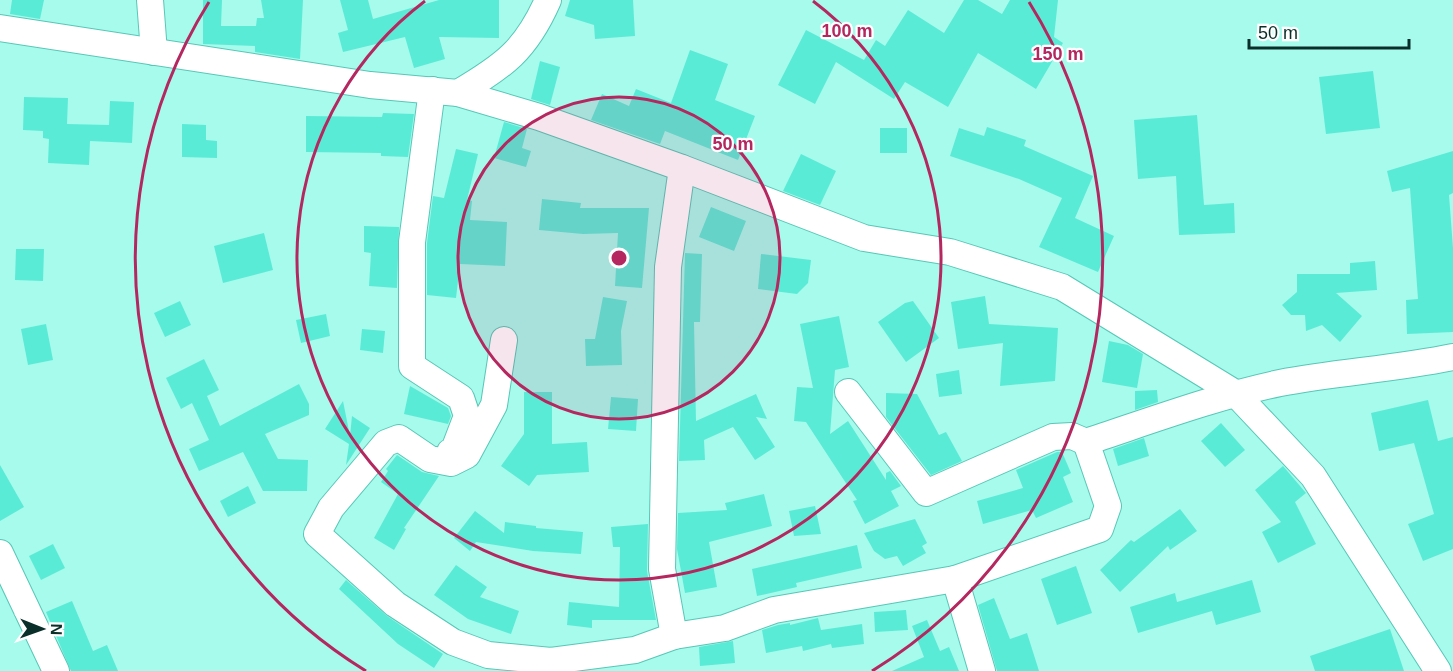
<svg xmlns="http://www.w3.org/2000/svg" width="1453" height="671" viewBox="0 0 1453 671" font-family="Helvetica,sans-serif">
<rect width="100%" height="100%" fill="#a7fbec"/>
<g fill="#5aebd7">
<polygon points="12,0 44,0 40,19 10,14"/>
<polygon points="203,0 222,0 221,26 256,26 257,18 264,18 261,0 303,0 300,59 255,52 255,46 203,44"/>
<polygon points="340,0 368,0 373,19 439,0 499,0 499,38 439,37 445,59 414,68 405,37 343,52 338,33 348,30"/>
<polygon points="570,0 633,0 635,36 595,39 594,25 565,16"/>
<polygon points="964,0 978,0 1002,14 1010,0 1058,0 1054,37 1063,43 1036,89 978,53 948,107 905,82 894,99 836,62 815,104 778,85 806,30 864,60 876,40 885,46 908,10 944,33"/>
<polygon points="690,50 728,64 715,100 755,116 738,160 665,131 660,144 591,120 602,94 629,106 636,89 671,103"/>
<polygon points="540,61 560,67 550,105 531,99"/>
<polygon points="1373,71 1380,128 1326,134 1319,77"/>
<polygon points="24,97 68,98 67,124 109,125 110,101 134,102 132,143 90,141 89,165 48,163 49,139 43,138 43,131 23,130"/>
<polygon points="383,113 414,114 408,157 381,156 381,153 306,152 306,116 382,117"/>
<polygon points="1197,115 1204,205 1234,203 1235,233 1179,235 1176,176 1138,179 1134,120"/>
<polygon points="504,122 527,129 522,148 531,151 526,167 494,158"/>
<polygon points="182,124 206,125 206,140 217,141 217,158 182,157"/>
<polygon points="987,127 1026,140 1024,146 1093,176 1075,218 1114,236 1098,272 1039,247 1062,198 1019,179 950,156 959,128 984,136"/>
<rect x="880" y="128" width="27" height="25"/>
<polygon points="456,149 478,154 467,200 472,201 470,220 507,222 505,266 460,264 456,298 427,295 427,243 433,196 444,198"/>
<polygon points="1453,151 1453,193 1449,195 1453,248 1453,332 1407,334 1406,300 1418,299 1410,188 1392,192 1387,171"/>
<polygon points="801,154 836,171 820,205 783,191"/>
<polygon points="542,199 581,203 580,208 649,208 642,288 615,286 618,233 583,234 539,230"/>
<polygon points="711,207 746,221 734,251 699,237"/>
<polygon points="364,226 399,227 397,288 369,286 371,253 364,252"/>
<polygon points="264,233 273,270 223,283 214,246"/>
<polygon points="16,249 44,249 43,281 15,280"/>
<polygon points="685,253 702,254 700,322 694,322 696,421 756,394 767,419 756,417 775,447 755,460 733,427 704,440 705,460 679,461"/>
<polygon points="761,254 811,260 808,283 797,294 758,289"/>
<polygon points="1375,261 1377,290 1336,293 1362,316 1340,342 1322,325 1306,331 1305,315 1291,315 1282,305 1297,292 1297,274 1350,274 1350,263"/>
<polygon points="985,296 989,324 1058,328 1055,381 1000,386 1003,343 958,349 951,302"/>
<polygon points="603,297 627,301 621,331 622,365 586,366 585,339 595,339"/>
<polygon points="180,301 191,325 165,337 154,313"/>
<polygon points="913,301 939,338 906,362 878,322 905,303"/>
<polygon points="326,314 330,336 301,343 296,320"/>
<polygon points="839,316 849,367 835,370 830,434 848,421 886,480 886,473 890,471 901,486 891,491 899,506 865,524 853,501 857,500 806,422 794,421 797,387 813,388 800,324"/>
<polygon points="46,324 53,360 28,365 21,329"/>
<polygon points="362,329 385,331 383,353 360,350"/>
<polygon points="1109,341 1128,345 1143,354 1137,388 1102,382"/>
<polygon points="204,359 219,390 207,396 220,426 299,384 309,404 309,415 265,434 278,459 308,460 307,491 263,491 243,452 199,471 189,449 209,440 192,403 181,409 166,378"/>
<polygon points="959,370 962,394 939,397 936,374"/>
<polygon points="410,386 448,408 451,416 448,424 404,414"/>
<polygon points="1157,390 1158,402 1135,410 1135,391"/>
<polygon points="524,392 552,392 552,444 587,442 589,472 537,475 529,486 501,466 524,434"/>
<polygon points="886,393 917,394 939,435 946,432 962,461 931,475 886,417"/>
<polygon points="611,397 638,399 636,431 608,429"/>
<polygon points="1428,400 1438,441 1453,437 1453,549 1423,561 1408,524 1434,514 1414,443 1379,451 1371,413"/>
<polygon points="343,401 350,436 352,416 370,428 346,465 349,444 325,429"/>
<polygon points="1221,423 1245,450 1225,467 1201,441"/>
<polygon points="1144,438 1149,456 1118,466 1113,449"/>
<polygon points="1057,452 1062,452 1071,473 1063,477 1073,502 1036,518 1032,510 983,524 977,501 1023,488 1016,470"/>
<polygon points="397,455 422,472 439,476 404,528 406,529 394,550 374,538 398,494 381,482 388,471 386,469"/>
<polygon points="0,465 24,507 0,521"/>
<polygon points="1283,466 1306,493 1295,502 1316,544 1278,563 1262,532 1281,522 1255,490"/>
<polygon points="248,486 256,503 228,517 220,501"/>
<polygon points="764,494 772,526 709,542 717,587 685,593 677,549 678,513 727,510 725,503"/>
<polygon points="815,506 821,534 794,536 789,511"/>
<polygon points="1180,509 1197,531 1170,550 1168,546 1120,592 1100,570 1131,540 1134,542"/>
<polygon points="475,511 504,533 505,522 536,526 536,528 583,532 581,554 533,551 476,542 470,551 454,538"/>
<polygon points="915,519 927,543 922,546 926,553 903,566 897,556 885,559 874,551 864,533"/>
<polygon points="648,524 647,571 656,620 592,620 592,628 567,625 569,602 619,607 620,547 613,547 611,527"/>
<polygon points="53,544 65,568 41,580 29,556"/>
<polygon points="857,545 862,568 796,583 797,587 757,596 752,569"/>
<polygon points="456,565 487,587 480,597 519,611 511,634 468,619 434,595"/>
<polygon points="1076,566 1092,613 1057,625 1041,579"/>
<polygon points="346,580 387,616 443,654 434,668 398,644 339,589"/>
<polygon points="1252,580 1261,612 1216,625 1212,611 1138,633 1130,607 1175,593 1177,602"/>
<polygon points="994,598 1010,639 1027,633 1039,671 997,671 978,605"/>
<polygon points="72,601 93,651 107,645 118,671 71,671 46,612"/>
<polygon points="906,610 908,630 875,632 874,612"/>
<polygon points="818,618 821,630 862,624 864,644 832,648 831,644 803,651 802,646 766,653 762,630 778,625 790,623 790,625"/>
<polygon points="927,620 940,651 949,647 959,671 892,671 924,657 912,626"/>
<polygon points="1390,629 1404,671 1315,671 1310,656"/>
<polygon points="733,641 735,663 700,666 699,647"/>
</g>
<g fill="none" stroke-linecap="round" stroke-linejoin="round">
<defs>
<g id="minor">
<polyline points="150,0 154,52"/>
<polyline points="0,28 370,85 458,93 539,117 682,168 864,238 950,252 1062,287 1235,393 1313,476 1438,671"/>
<polyline points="432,90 412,242 412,366 461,398 467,416 454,450 450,452"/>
<path d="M458,93C504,66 526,50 548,0"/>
<polyline points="504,340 494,405 467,455 451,463 430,459 399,438 386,443 331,508 317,534 395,604 453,642 488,655 551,661 635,650 674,636 725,628 774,610 955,579 1100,529 1108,506 1086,442"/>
<path d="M848,392L926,493L1053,437L1072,436L1086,442C1150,421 1214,397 1280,383C1337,372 1396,369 1453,357"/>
<polyline points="0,553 56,671"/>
<polyline points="955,579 982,671"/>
<polyline points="674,636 662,569 668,267 682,168"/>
</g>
</defs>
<use href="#minor" stroke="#57c7b7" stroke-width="28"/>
<use href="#minor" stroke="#fff" stroke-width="26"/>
</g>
<circle cx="619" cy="258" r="161" fill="#b4275f" fill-opacity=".12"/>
<g fill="none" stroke="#b4275f" stroke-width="3">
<circle cx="619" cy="258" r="161"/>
<path d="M813 1A322 322 0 1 1 425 1"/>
<path d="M366 671A484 484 0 0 1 209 2M1029 2A484 484 0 0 1 872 671"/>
</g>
<circle cx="619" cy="258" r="9" fill="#b4275f" stroke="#fff" stroke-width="3"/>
<g font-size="18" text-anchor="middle" font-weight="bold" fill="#b4275f" stroke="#fff" stroke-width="4.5" stroke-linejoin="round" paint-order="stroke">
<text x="847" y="37">100 m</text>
<text x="1058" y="60">150 m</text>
<text x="733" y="150">50 m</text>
</g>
<g transform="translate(42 629) rotate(91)" stroke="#ffffff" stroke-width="4.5" paint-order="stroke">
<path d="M0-4.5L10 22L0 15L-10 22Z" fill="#0a2e29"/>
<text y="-9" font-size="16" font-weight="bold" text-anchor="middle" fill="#0a2e29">N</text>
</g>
<path d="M1249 39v9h160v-9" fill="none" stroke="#0a2e29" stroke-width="3"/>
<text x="1258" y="39" font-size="18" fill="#0a2e29" stroke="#ffffff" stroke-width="4.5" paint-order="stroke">50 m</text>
</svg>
